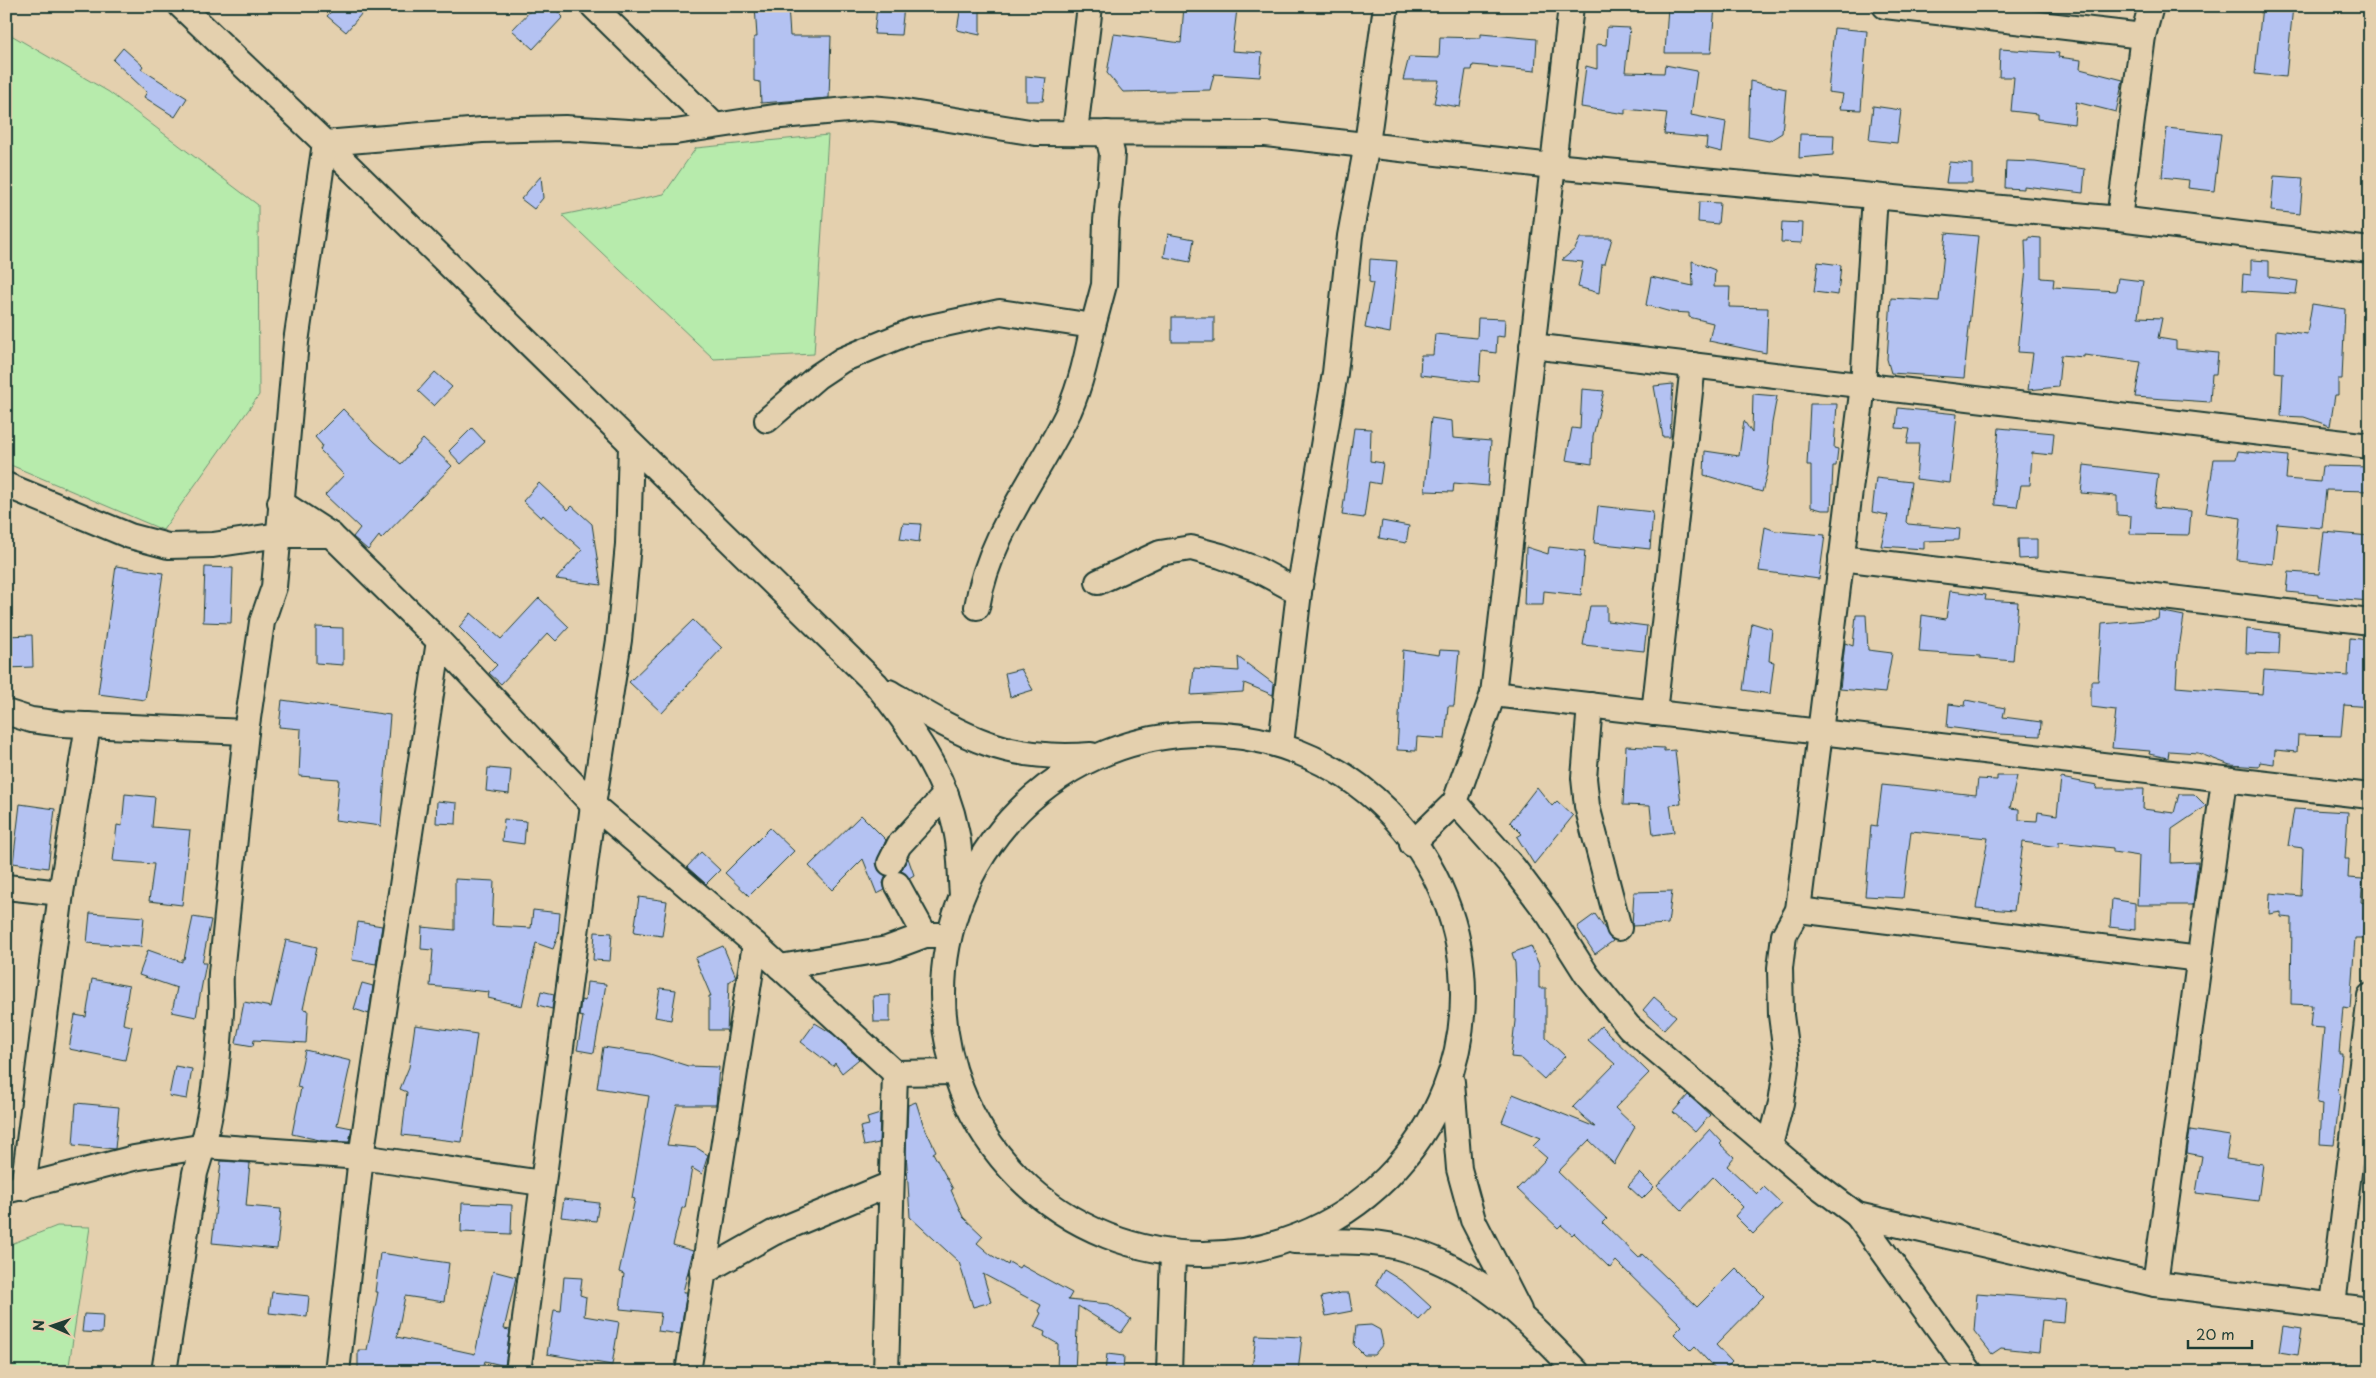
<svg xmlns="http://www.w3.org/2000/svg" width="2376" height="1378" viewBox="0 0 2376 1378" font-family="'Playpen Sans',sans-serif">
<rect width="100%" height="100%" fill="#e4d0ae"/>
<filter id="ink" filterUnits="userSpaceOnUse"><feTurbulence type="fractalNoise" baseFrequency=".02" numOctaves="2"/><feDisplacementMap in="SourceGraphic" scale="10" xChannelSelector="R" yChannelSelector="G"/><feConvolveMatrix kernelMatrix="1 2 1 2 8 2 1 2 1" color-interpolation-filters="sRGB"/></filter>
<g filter="url(#ink)">
<g fill="#b7ebac" stroke="#6b9470">
<polygon points="6,32 109,92 258,205 259,395 163,530 6,463"/>
<polygon points="828,135 814,354 714,359 562,215 664,194 696,148"/>
<polygon points="57,1226 90,1227 68,1372 6,1372 6,1246"/>
</g>
<g fill="#b4c2f2" stroke="#1f3d34">
<polygon points="336,6 368,6 346,32 327,16"/>
<polygon points="535,6 552,6 563,17 533,49 512,30"/>
<polygon points="755,6 788,6 790,36 831,36 829,98 761,103 760,82 754,81 754,37 757,37"/>
<polygon points="904,6 901,35 874,34 877,7"/>
<polygon points="961,6 980,6 980,35 957,30"/>
<polygon points="1184,6 1237,9 1232,51 1262,53 1260,77 1214,74 1210,90 1123,92 1107,73 1114,34 1181,43"/>
<polygon points="1668,6 1715,6 1711,53 1665,53"/>
<polygon points="2262,6 2293,6 2286,77 2255,74"/>
<polygon points="1607,27 1630,28 1625,72 1664,73 1665,65 1697,71 1691,115 1726,122 1722,152 1706,148 1707,138 1664,134 1667,113 1625,109 1625,114 1581,107 1586,66 1597,69 1597,44 1606,45"/>
<polygon points="1834,28 1867,31 1861,110 1840,109 1843,94 1828,92"/>
<polygon points="1481,34 1537,39 1535,71 1473,65 1472,70 1466,70 1460,107 1434,103 1439,80 1403,80 1409,57 1439,58 1440,37 1481,38"/>
<polygon points="123,48 143,66 141,69 187,98 175,117 144,97 147,92 113,60"/>
<polygon points="2000,49 2059,53 2058,57 2081,60 2080,69 2123,80 2116,112 2076,102 2074,124 2037,119 2037,114 2011,111 2014,77 1999,77"/>
<polygon points="1026,76 1046,78 1043,101 1026,101"/>
<polygon points="1750,81 1786,89 1782,133 1769,141 1748,137"/>
<polygon points="1873,106 1901,110 1897,143 1869,140"/>
<polygon points="2167,128 2221,134 2214,191 2188,188 2189,180 2162,177"/>
<polygon points="1800,134 1834,135 1833,155 1799,158"/>
<polygon points="2006,161 2035,162 2085,169 2083,193 2024,186 2024,189 2005,188"/>
<polygon points="1949,162 1972,164 1972,183 1946,183"/>
<polygon points="541,176 543,198 534,209 521,199"/>
<polygon points="2274,176 2303,178 2300,214 2271,211"/>
<polygon points="1699,202 1720,203 1718,224 1698,222"/>
<polygon points="1782,222 1803,223 1802,243 1781,242"/>
<polygon points="1946,233 1978,236 1964,378 1891,373 1887,359 1891,298 1939,301"/>
<polygon points="1168,234 1194,239 1190,262 1164,257"/>
<polygon points="2029,237 2041,238 2041,278 2054,279 2053,287 2116,291 2118,278 2143,281 2138,317 2162,318 2158,338 2176,341 2176,349 2218,353 2216,374 2212,374 2210,402 2135,397 2141,362 2084,355 2084,357 2061,355 2058,387 2028,390 2033,353 2018,352 2026,267 2025,240 2029,240"/>
<polygon points="1580,238 1612,238 1605,264 1602,264 1599,293 1578,287 1583,262 1562,260 1575,249"/>
<polygon points="1370,259 1397,261 1390,333 1365,328 1373,283 1369,282"/>
<polygon points="2251,260 2269,261 2269,277 2298,281 2296,294 2242,291 2243,274 2251,275"/>
<polygon points="1692,261 1715,270 1714,287 1730,287 1729,307 1768,308 1766,353 1709,341 1713,323 1689,317 1689,313 1671,312 1646,305 1651,277 1693,286"/>
<polygon points="1818,262 1841,265 1838,295 1814,292"/>
<polygon points="2312,304 2345,309 2342,379 2338,379 2338,395 2335,395 2330,426 2304,417 2281,416 2283,373 2275,372 2276,330 2307,334"/>
<rect x="1172" y="317" width="42" height="25"/>
<polygon points="1478,318 1505,319 1504,337 1497,336 1496,353 1481,351 1479,382 1420,375 1421,355 1433,355 1435,334 1477,338"/>
<polygon points="435,372 452,387 434,406 418,391"/>
<polygon points="1673,384 1670,437 1663,437 1654,386"/>
<polygon points="1582,389 1604,391 1593,436 1592,464 1566,460 1572,428 1580,429"/>
<polygon points="1753,394 1777,396 1772,423 1768,469 1762,492 1704,475 1705,451 1739,456 1744,421 1752,433"/>
<polygon points="1810,404 1837,404 1834,448 1838,449 1836,466 1833,466 1831,510 1822,510 1811,507 1811,465 1807,465"/>
<polygon points="1898,408 1957,414 1950,483 1916,479 1919,444 1907,444 1910,429 1896,428"/>
<polygon points="343,409 375,442 401,464 423,439 452,466 381,539 379,536 368,550 353,537 360,528 325,495 344,475 320,450 322,445 315,437"/>
<polygon points="1431,418 1452,421 1453,438 1491,441 1488,486 1454,483 1453,492 1425,491"/>
<polygon points="472,428 485,442 461,464 449,451"/>
<polygon points="1354,428 1371,429 1370,461 1383,463 1380,484 1369,482 1364,518 1342,515"/>
<polygon points="1999,428 2054,433 2052,455 2032,453 2030,485 2021,485 2017,507 1995,505 1994,481"/>
<polygon points="2238,451 2288,456 2286,479 2320,482 2322,466 2370,467 2370,491 2326,490 2322,528 2277,524 2273,564 2237,560 2241,518 2206,513 2214,459 2236,459"/>
<polygon points="2084,465 2158,474 2154,508 2191,511 2189,535 2130,534 2131,516 2117,515 2117,496 2081,493"/>
<polygon points="1876,478 1911,482 1906,522 1908,524 1960,529 1959,540 1924,541 1924,549 1881,546 1888,515 1872,512"/>
<polygon points="539,483 568,510 572,506 592,524 601,585 556,579 582,550 543,515 541,518 523,501"/>
<polygon points="1598,506 1653,512 1650,549 1594,543"/>
<polygon points="1382,521 1409,526 1406,543 1379,538"/>
<polygon points="903,523 921,524 919,542 900,539"/>
<polygon points="1765,527 1776,531 1825,535 1819,579 1759,571"/>
<polygon points="2324,532 2370,536 2370,601 2318,597 2318,595 2287,592 2289,572 2319,574"/>
<polygon points="2018,539 2037,539 2037,558 2019,559"/>
<polygon points="1526,547 1548,554 1549,547 1585,551 1581,595 1544,591 1543,605 1524,605"/>
<polygon points="116,566 163,573 145,700 98,694"/>
<polygon points="205,567 233,568 231,623 203,622"/>
<polygon points="1950,591 1986,595 1985,600 2018,602 2013,661 1980,658 1980,656 1919,652 1922,615 1946,619"/>
<polygon points="539,598 569,627 556,641 548,633 501,684 489,673 497,665 459,627 471,613 501,639"/>
<polygon points="1590,606 1607,606 1607,621 1647,626 1644,651 1583,645"/>
<polygon points="2159,611 2184,616 2178,655 2176,687 2262,694 2264,670 2348,676 2350,638 2370,640 2370,707 2344,705 2341,736 2298,735 2297,752 2275,750 2274,764 2260,762 2259,767 2230,765 2198,753 2169,751 2168,758 2149,754 2150,751 2112,748 2116,710 2091,707 2091,681 2098,681 2102,624 2158,619"/>
<polygon points="1856,615 1866,615 1868,650 1892,653 1885,693 1840,689 1845,643 1853,646"/>
<polygon points="693,620 722,648 662,713 629,682"/>
<polygon points="1752,623 1772,629 1769,661 1774,662 1770,694 1743,690"/>
<polygon points="316,627 343,628 343,665 316,663"/>
<polygon points="2247,629 2280,633 2279,654 2246,653"/>
<polygon points="32,635 33,667 6,668 6,636"/>
<polygon points="1403,650 1439,655 1440,650 1459,651 1454,706 1448,706 1445,739 1417,737 1416,751 1397,750"/>
<polygon points="1238,657 1274,684 1273,695 1244,683 1243,692 1191,695 1194,668 1239,671"/>
<polygon points="1021,669 1033,690 1010,697 1005,673"/>
<polygon points="282,700 390,715 381,826 335,820 339,779 299,776 301,729 279,727"/>
<polygon points="1966,700 2005,708 2003,717 2041,722 2040,736 1999,734 1947,727 1949,704 1965,706"/>
<polygon points="1626,746 1664,748 1664,751 1675,750 1681,804 1670,805 1674,832 1653,835 1650,806 1623,805"/>
<polygon points="488,768 511,770 509,794 486,791"/>
<polygon points="1997,776 2017,776 2010,808 2019,809 2019,820 2037,821 2038,812 2057,815 2061,778 2097,785 2096,789 2144,789 2143,809 2174,813 2179,794 2194,794 2206,806 2172,829 2171,863 2198,862 2193,905 2137,905 2139,856 2113,852 2113,848 2059,842 2059,847 2023,842 2014,911 1976,908 1988,838 1911,831 1903,898 1865,896 1871,825 1877,826 1882,785 1976,795 1978,779 1997,780"/>
<polygon points="1537,787 1552,806 1557,801 1573,816 1534,864 1517,837 1522,834 1510,822"/>
<polygon points="125,794 155,797 152,827 190,830 182,905 149,901 154,864 113,861 117,825 122,826"/>
<polygon points="437,801 457,803 456,824 436,823"/>
<polygon points="20,804 55,809 48,868 13,863"/>
<polygon points="2294,809 2348,812 2345,859 2349,859 2348,878 2363,879 2361,902 2365,903 2363,938 2355,938 2350,1008 2343,1007 2339,1054 2342,1054 2338,1093 2340,1094 2334,1145 2320,1144 2322,1104 2317,1103 2324,1028 2310,1027 2312,1005 2291,1004 2292,918 2281,917 2281,912 2269,914 2270,893 2301,896 2303,848 2288,846"/>
<polygon points="861,815 886,840 876,863 879,871 886,876 883,883 885,890 877,894 863,859 832,890 809,866"/>
<polygon points="504,819 526,821 524,844 502,841"/>
<polygon points="770,828 794,851 749,896 725,873"/>
<polygon points="701,852 720,870 706,884 687,867"/>
<polygon points="908,858 914,875 909,878 901,871"/>
<polygon points="455,879 494,881 492,926 531,928 533,910 560,913 558,936 553,949 536,943 522,1006 488,998 489,992 430,986 433,950 421,949 422,927 455,930"/>
<polygon points="1672,891 1668,924 1632,926 1634,892"/>
<polygon points="639,897 667,901 662,936 634,932"/>
<polygon points="2112,899 2135,903 2135,930 2110,927"/>
<polygon points="90,913 144,917 141,947 87,943"/>
<polygon points="1595,914 1613,941 1595,954 1577,927"/>
<polygon points="193,917 211,920 202,963 206,963 196,1017 172,1012 177,988 139,975 148,950 182,962 182,959 184,959"/>
<polygon points="358,922 382,926 376,964 352,960"/>
<polygon points="595,932 612,933 610,961 593,960"/>
<polygon points="286,940 317,947 303,1009 308,1010 306,1043 254,1040 253,1046 236,1043 244,1002 271,1007"/>
<polygon points="723,946 736,977 729,982 727,1033 726,1030 709,1030 709,996 711,996 695,958"/>
<polygon points="1531,946 1539,965 1539,988 1546,988 1546,1038 1565,1056 1544,1079 1521,1058 1511,1057 1515,1021 1516,986 1515,963 1512,953"/>
<polygon points="92,979 129,986 123,1024 132,1026 125,1060 69,1049 75,1015 86,1017"/>
<polygon points="587,982 606,984 594,1053 577,1050 583,1017 579,1016 581,1000 585,1001"/>
<polygon points="362,983 373,986 369,1014 354,1009"/>
<polygon points="660,988 676,990 671,1020 655,1017"/>
<polygon points="541,991 554,994 552,1009 538,1005"/>
<polygon points="890,995 890,1022 874,1022 873,996"/>
<polygon points="1654,997 1676,1016 1664,1029 1643,1010"/>
<polygon points="815,1023 833,1034 859,1059 842,1073 835,1063 833,1066 801,1042"/>
<polygon points="415,1025 477,1034 462,1142 402,1135 407,1092 400,1089 409,1067"/>
<polygon points="1601,1026 1649,1073 1615,1108 1635,1127 1614,1164 1589,1140 1558,1172 1607,1219 1603,1223 1639,1258 1642,1254 1697,1307 1736,1268 1764,1296 1716,1345 1732,1362 1722,1372 1718,1372 1695,1347 1691,1351 1674,1334 1682,1326 1616,1261 1610,1268 1574,1233 1572,1235 1561,1225 1558,1228 1517,1189 1547,1158 1533,1146 1541,1138 1502,1122 1513,1094 1595,1127 1573,1107 1615,1064 1588,1040"/>
<polygon points="603,1047 650,1054 688,1066 719,1067 716,1105 677,1105 667,1145 697,1148 708,1155 702,1174 692,1168 685,1208 682,1208 673,1245 693,1251 683,1292 687,1292 680,1334 658,1331 661,1313 620,1309 624,1274 619,1272 635,1199 632,1198 649,1096 597,1088"/>
<polygon points="305,1050 351,1061 337,1125 352,1128 349,1142 324,1141 292,1134 301,1088 297,1087"/>
<polygon points="175,1066 192,1069 187,1099 169,1096"/>
<polygon points="1688,1095 1710,1115 1695,1132 1673,1112"/>
<polygon points="916,1102 923,1124 936,1151 933,1153 953,1189 951,1190 963,1217 983,1236 977,1243 991,1255 1008,1265 1009,1262 1019,1268 1021,1265 1072,1293 1068,1300 1109,1304 1131,1319 1121,1333 1078,1306 1075,1372 1057,1372 1058,1344 1044,1336 1045,1332 1034,1327 1041,1313 1038,1311 1041,1305 983,1274 991,1302 973,1307 959,1262 910,1217 906,1151 908,1105"/>
<polygon points="76,1103 119,1107 115,1149 73,1145"/>
<polygon points="880,1114 879,1143 864,1146 860,1127 869,1125 867,1118"/>
<polygon points="1710,1129 1722,1142 1720,1144 1734,1157 1727,1166 1757,1194 1764,1187 1782,1204 1753,1234 1735,1216 1743,1207 1713,1177 1682,1210 1657,1186"/>
<polygon points="2190,1130 2230,1136 2226,1159 2263,1164 2258,1201 2196,1193 2202,1156 2187,1153"/>
<polygon points="221,1161 250,1163 246,1206 281,1209 277,1249 212,1243"/>
<polygon points="1640,1173 1654,1187 1642,1199 1628,1186"/>
<polygon points="564,1199 599,1203 596,1221 561,1217"/>
<polygon points="462,1203 512,1205 511,1234 461,1232"/>
<polygon points="380,1253 449,1263 444,1302 405,1296 397,1337 475,1354 493,1271 516,1277 504,1329 510,1330 505,1366 485,1361 482,1372 358,1372 358,1350 367,1350 378,1292 375,1292"/>
<polygon points="1384,1270 1405,1283 1431,1307 1419,1320 1376,1284"/>
<polygon points="564,1277 582,1278 580,1295 586,1297 584,1316 619,1322 612,1365 547,1354 554,1310 561,1311"/>
<polygon points="272,1292 309,1296 307,1317 269,1313"/>
<polygon points="1341,1293 1349,1293 1352,1311 1326,1316 1321,1297"/>
<polygon points="1977,1293 2066,1300 2064,1322 2042,1320 2039,1352 2001,1348 1992,1354 1974,1331"/>
<polygon points="84,1314 103,1315 102,1333 82,1332"/>
<polygon points="1371,1325 1380,1330 1383,1344 1374,1355 1364,1355 1354,1345 1356,1326"/>
<polygon points="2283,1326 2302,1329 2298,1355 2279,1352"/>
<polygon points="1256,1335 1302,1337 1298,1372 1252,1369"/>
<polygon points="1107,1354 1124,1356 1123,1372 1105,1372"/>
</g>
<g fill="none" stroke-linecap="round" stroke-linejoin="round">
<defs>
<g id="minor">
<path d="M181,6L325,143L876,684C911,728 945,773 956,830C961,851 960,873 962,895"/>
<polyline points="593,6 713,124"/>
<polyline points="1571,6 1493,694 1455,802 1513,867 1549,915 1587,975 1629,1027 1805,1176 1857,1215 1970,1372"/>
<polyline points="1885,6 2143,36"/>
<polyline points="1075,132 1090,6"/>
<polyline points="2119,219 2143,36 2151,6"/>
<polyline points="1532,346 2370,446"/>
<polyline points="767,420 818,376 842,360 912,331 1000,312 1093,326 1104,285 1106,221 1111,169 1112,153 1107,133"/>
<polyline points="6,485 130,536 168,546 213,545 279,535 331,535"/>
<polyline points="280,502 331,535 439,641 593,805 755,944 895,1073 954,1072"/>
<polyline points="1841,558 2370,622"/>
<polyline points="1098,582 1160,553 1191,548 1221,556 1258,570 1299,592"/>
<path d="M977,607C989,534 1038,476 1069,411C1081,384 1087,355 1093,326"/>
<path d="M889,692C962,735 1003,762 1091,755"/>
<polyline points="1493,694 2370,796"/>
<polyline points="1590,705 1584,778 1587,806 1619,928"/>
<polyline points="6,712 31,720 62,724 246,732"/>
<polyline points="1654,713 1693,365"/>
<circle cx="1203" cy="994" r="260"/>
<polyline points="1281,744 1299,592 1335,373 1350,236 1367,144 1386,6"/>
<polyline points="1412,844 1455,802"/>
<polyline points="890,863 899,845 946,794"/>
<polyline points="897,884 925,935"/>
<polyline points="6,887 61,893"/>
<polyline points="1798,910 2200,959"/>
<polyline points="780,967 887,949 925,935 949,935"/>
<polyline points="1452,1082 1459,1169 1473,1220 1519,1310"/>
<polyline points="1770,1145 1781,1103 1787,1062 1781,1015 1780,968 1784,935 1798,910 1863,385 1875,196"/>
<polyline points="23,1188 61,893 88,725"/>
<polyline points="6,1191 134,1158 205,1146 361,1157 542,1183"/>
<polyline points="1857,1215 2155,1284 2370,1310"/>
<path d="M1294,1241C1328,1242 1365,1239 1398,1247C1476,1267 1523,1316 1577,1372"/>
<polyline points="702,1273 773,1233 891,1184"/>
<polyline points="2155,1284 2224,780"/>
<polyline points="2333,1305 2370,996"/>
<path d="M164,1372L195,1173C212,1121 218,1067 221,1012C222,999 220,986 221,973L246,732L262,622L274,587L296,342L325,143L482,130L565,128L644,133L675,132L781,116L870,108L893,110L1036,133L1266,134L1553,166L2119,219L2370,250"/>
<polyline points="337,1372 361,1157 439,641"/>
<polyline points="518,1372 593,805 619,640 628,544 631,446"/>
<polyline points="688,1372 755,944"/>
<polyline points="886,1372 895,1073"/>
<polyline points="1169,1372 1173,1255"/>
</g>
</defs>
<use href="#minor" stroke="#1f3d34" stroke-width="28"/>
<use href="#minor" stroke="#e4d0ae" stroke-width="24"/>
</g>
</g>
<rect width="2376" height="1378" fill="none" stroke="#e4d0ae" stroke-width="25"/>
<rect x="12" y="12" width="2351" height="1353" fill="none" stroke="#1f3d34" stroke-width="2" filter="url(#ink)"/>
<g transform="translate(52 1326) rotate(272)" stroke="#e4d0ae" stroke-width="4" paint-order="stroke">
<path d="M0-4L9 19L0 12L-9 19Z" fill="#1f3d34"/>
<text y="-8" font-size="14" font-weight="bold" text-anchor="middle" fill="#1f3d34">N</text>
</g>
<path d="M2188 1340v8h64v-8" fill="none" stroke="#1f3d34" stroke-width="2.5"/>
<text x="2196" y="1340" font-size="15" fill="#1f3d34" stroke="#e4d0ae" stroke-width="4" paint-order="stroke">20 m</text>
</svg>
